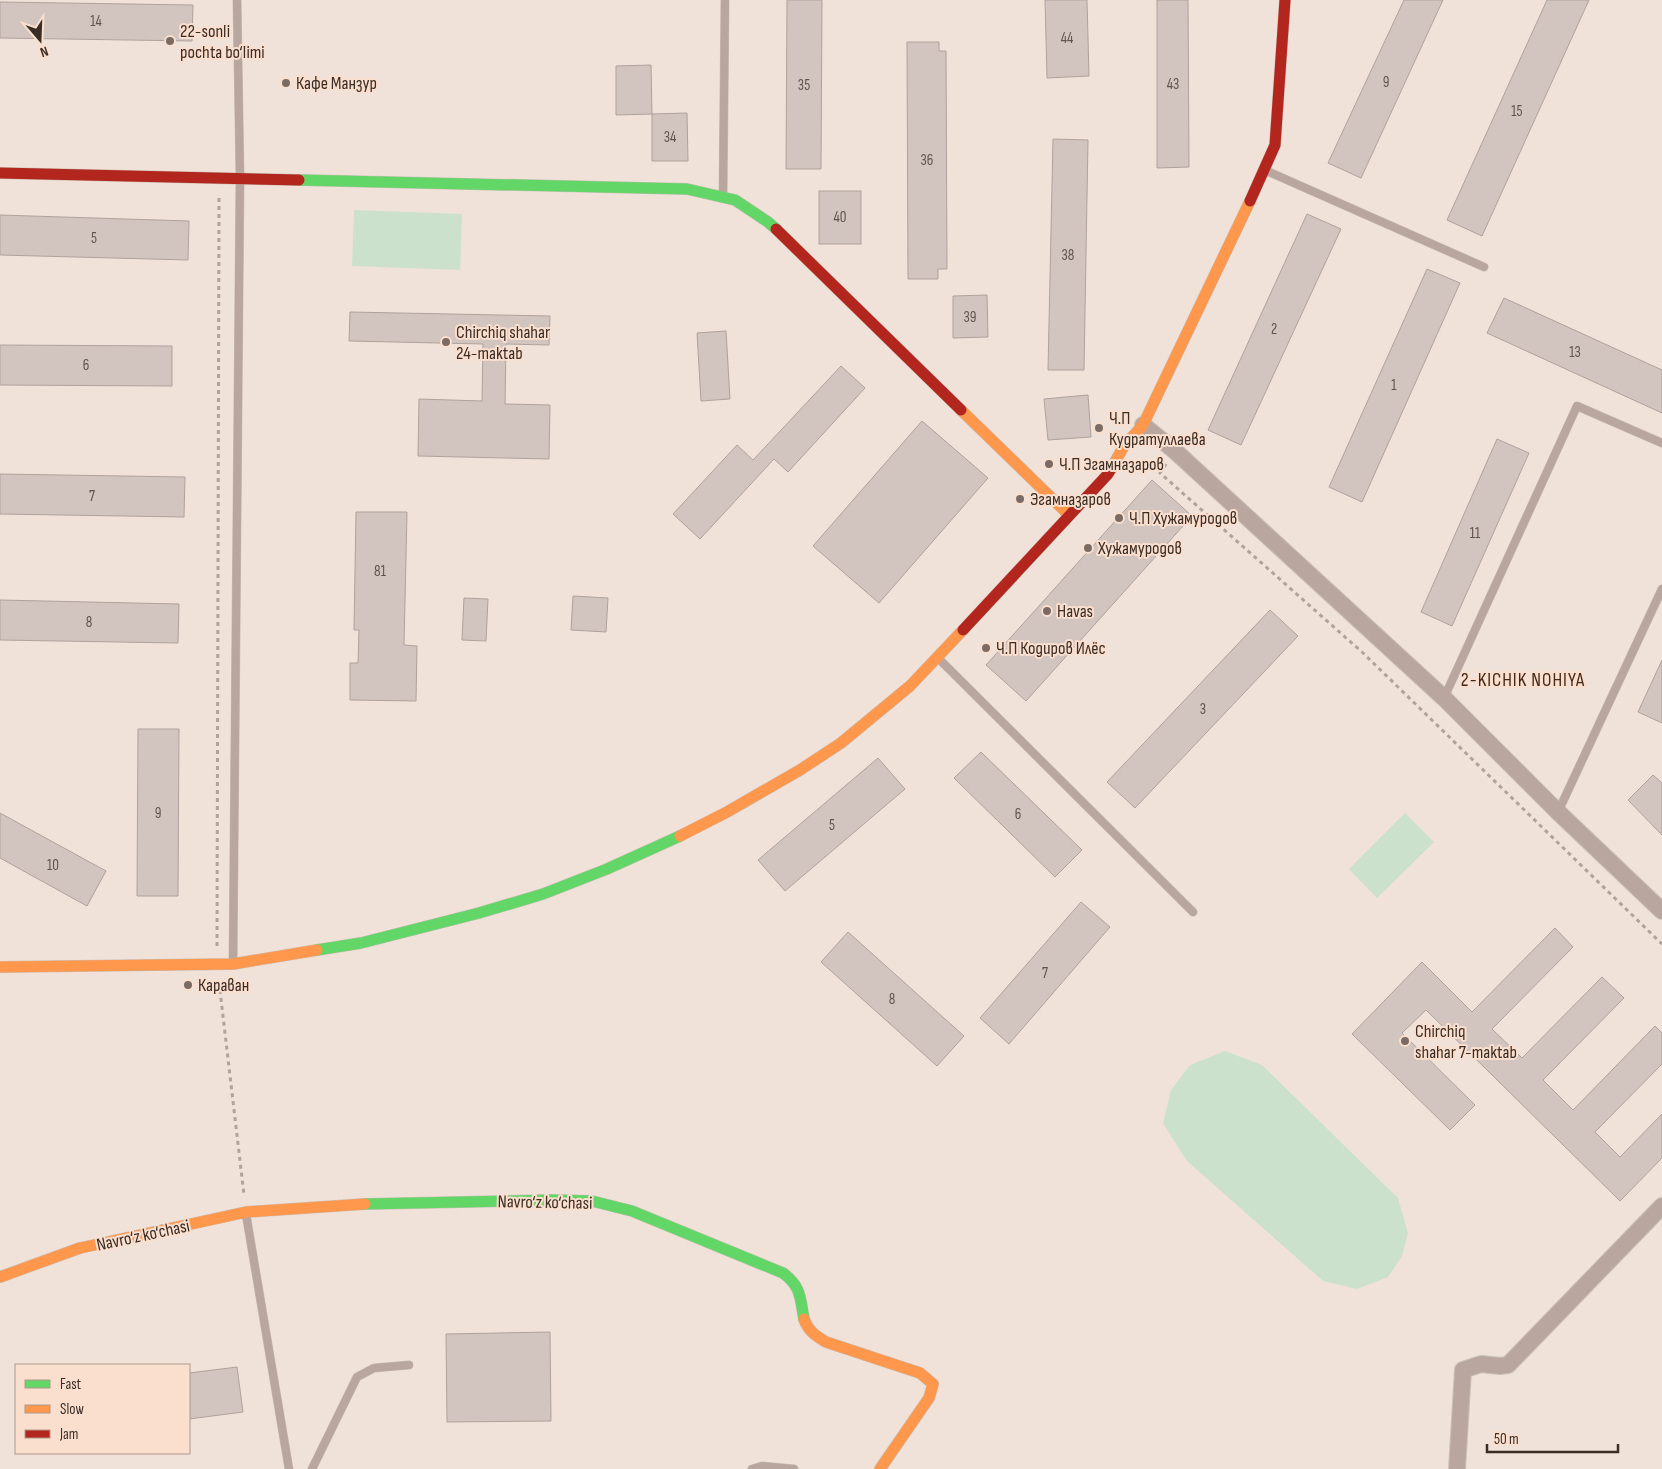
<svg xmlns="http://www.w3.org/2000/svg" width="1662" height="1469" viewBox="0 0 1662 1469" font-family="'Sofia Sans Condensed',sans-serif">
<rect width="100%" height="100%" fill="#f0e2d8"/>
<g fill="#cce1cc">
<polygon points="354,210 462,214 460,270 352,266"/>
<polygon points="1405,813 1434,842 1377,898 1349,869"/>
<polygon points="1225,1051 1262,1065 1398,1198 1408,1233 1402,1256 1388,1277 1357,1289 1323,1281 1187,1161 1163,1123 1171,1090 1190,1065"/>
</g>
<g fill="#d2c4bf" stroke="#afa29d">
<polygon points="787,0 822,0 821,169 786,169"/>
<polygon points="1045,0 1087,0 1089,76 1047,78"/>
<polygon points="1157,0 1188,0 1189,167 1157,168"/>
<polygon points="1404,0 1443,0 1361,178 1328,163"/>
<polygon points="1547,0 1589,0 1482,236 1447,220"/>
<polygon points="0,2 193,5 192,41 0,38"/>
<polygon points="907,42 939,42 939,51 946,51 947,269 938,269 938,279 908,279"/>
<polygon points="651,65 652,114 616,115 616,66"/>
<polygon points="687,113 688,161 652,161 652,114"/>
<polygon points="1053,139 1088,140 1084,370 1048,370"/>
<rect x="819" y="191" width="42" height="53"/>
<polygon points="1307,214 1341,229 1241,445 1208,430"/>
<polygon points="0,215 189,221 188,260 0,255"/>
<polygon points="1427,269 1460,283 1362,502 1329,487"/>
<polygon points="987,295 988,337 953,338 953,296"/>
<polygon points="1504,298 1662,370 1662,413 1487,333"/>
<polygon points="350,312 550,316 549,345 506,344 505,404 550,405 549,459 418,456 419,399 482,401 483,344 349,341"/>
<polygon points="726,331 730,399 701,401 697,333"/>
<polygon points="0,345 172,346 172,386 0,385"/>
<polygon points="841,366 865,388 788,472 774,459 700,539 673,514 737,445 753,460"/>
<polygon points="1088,395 1091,437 1048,440 1044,399"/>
<polygon points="922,421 988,478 879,603 813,546"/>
<polygon points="1497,439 1529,453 1452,626 1421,612"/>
<polygon points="0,474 185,477 184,517 0,514"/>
<polygon points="1152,480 1192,516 1026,701 986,665"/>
<polygon points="356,512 407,512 404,645 417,646 416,701 350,700 350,663 358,663 359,630 354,630"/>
<polygon points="573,596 608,598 606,632 571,630"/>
<polygon points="464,598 488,599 486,641 462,640"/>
<polygon points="0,600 179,604 178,643 0,640"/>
<polygon points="1270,610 1298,636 1135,808 1107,782"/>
<polygon points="1662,660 1662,723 1638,712"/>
<polygon points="138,729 179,729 178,896 137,896"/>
<polygon points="981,752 1082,850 1055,877 954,778"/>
<polygon points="878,758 905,789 785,891 758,860"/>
<polygon points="1653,775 1662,783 1662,835 1628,800"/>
<polygon points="0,813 106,871 87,906 0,858"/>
<polygon points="1081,902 1110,927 1009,1044 980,1018"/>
<polygon points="1555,928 1573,947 1492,1029 1522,1058 1602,977 1624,998 1543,1080 1573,1110 1655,1026 1662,1033 1662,1064 1595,1132 1620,1157 1662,1114 1662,1158 1620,1201 1426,1010 1402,1033 1475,1105 1450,1130 1352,1034 1422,962 1472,1012"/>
<polygon points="848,932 964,1036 937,1066 821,962"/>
<polygon points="550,1332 551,1421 447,1422 446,1334"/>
<polygon points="237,1367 243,1412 189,1419 189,1373"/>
</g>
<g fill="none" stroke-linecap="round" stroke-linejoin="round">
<defs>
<g id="lane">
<polyline points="1267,171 1484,267"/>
<polyline points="723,195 725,0"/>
<polyline points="939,659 1193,912"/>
<polyline points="1444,698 1577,406 1662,443"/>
<polyline points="1558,812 1662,589"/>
<polyline points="233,963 240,177 237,0"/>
<polyline points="246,1214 289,1469"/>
<polyline points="312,1469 357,1377 374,1368 409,1365"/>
<polyline points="752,1469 762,1466 794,1469"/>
</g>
<g id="street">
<polyline points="1143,425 1175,451 1444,698 1558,812 1662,911"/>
<polyline points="1457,1469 1463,1370 1481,1364 1500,1366 1508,1365 1662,1206"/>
</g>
<g id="fast">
<polyline points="299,180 687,189 735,200 768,222 776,229"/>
<polyline points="317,950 361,943 479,913 543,894 607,869 680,836"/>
<path d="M365,1204L551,1200L592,1201L632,1211L783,1273C802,1287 800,1299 804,1319"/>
</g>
<g id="slow">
<polyline points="961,410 1069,515"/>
<polyline points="1111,469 1124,446 1143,425 1250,201"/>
<polyline points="680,836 727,812 800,770 841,743 910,686 963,630"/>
<polyline points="0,967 233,964 317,950"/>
<polyline points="0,1277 80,1248 246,1212 365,1204"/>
<path d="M804,1319C808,1331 816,1336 826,1342L920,1373L933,1384L929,1398L880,1469"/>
</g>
<g id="jam">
<polyline points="0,173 299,180"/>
<polyline points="1250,201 1275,145 1285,0"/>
<polyline points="776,229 961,410"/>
<polyline points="963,630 1108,474 1111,469"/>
</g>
</defs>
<use href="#lane" stroke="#cabfb7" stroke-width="9"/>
<use href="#street" stroke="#cabfb7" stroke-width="18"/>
<use href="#fast" stroke="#cabfb7" stroke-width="12"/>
<use href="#slow" stroke="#cabfb7" stroke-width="12"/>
<use href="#jam" stroke="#cabfb7" stroke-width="12"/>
<g stroke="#b0a39b" stroke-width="3" stroke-dasharray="4 4" stroke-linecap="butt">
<polyline points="1166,464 1160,473 1362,652 1662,944"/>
<polyline points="217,946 219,197"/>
<polyline points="219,982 244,1195"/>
</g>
<use href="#lane" stroke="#b9a79f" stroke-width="8"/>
<use href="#street" stroke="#b9a79f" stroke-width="16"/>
<use href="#fast" stroke="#63d668" stroke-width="11"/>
<use href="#slow" stroke="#ff974d" stroke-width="11"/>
<use href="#jam" stroke="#b3261e" stroke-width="11"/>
</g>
<g fill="#7a6c64" stroke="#fbdfce" stroke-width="2">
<circle cx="170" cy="41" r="5"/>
<circle cx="286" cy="83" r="5"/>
<circle cx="446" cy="342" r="5"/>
<circle cx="1099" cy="428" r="5"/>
<circle cx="1049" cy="464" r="5"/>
<circle cx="1020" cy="499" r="5"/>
<circle cx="1119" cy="518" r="5"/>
<circle cx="1088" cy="548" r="5"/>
<circle cx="1047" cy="611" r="5"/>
<circle cx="986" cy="648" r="5"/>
<circle cx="188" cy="985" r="5"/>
<circle cx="1405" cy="1041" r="5"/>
</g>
<g text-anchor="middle" stroke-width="4" stroke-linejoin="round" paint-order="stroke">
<g font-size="15" fill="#60534c">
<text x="96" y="26">14</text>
<text x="1067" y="43">44</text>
<text x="1386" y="87">9</text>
<text x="1173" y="89">43</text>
<text x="804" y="90">35</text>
<text x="1517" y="116">15</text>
<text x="670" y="142">34</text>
<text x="927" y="165">36</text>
<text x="840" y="222">40</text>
<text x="94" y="243">5</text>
<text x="1068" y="260">38</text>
<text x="970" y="322">39</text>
<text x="1274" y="334">2</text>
<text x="1575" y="357">13</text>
<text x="86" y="370">6</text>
<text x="1394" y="390">1</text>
<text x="92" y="501">7</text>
<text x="1475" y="538">11</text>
<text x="380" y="576">81</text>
<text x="89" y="627">8</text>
<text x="1203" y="714">3</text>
<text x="158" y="818">9</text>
<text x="1018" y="819">6</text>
<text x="832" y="830">5</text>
<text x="53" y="870">10</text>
<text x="1045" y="978">7</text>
<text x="892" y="1004">8</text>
</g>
<g font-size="18" fill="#3a2d25" stroke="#fbdfce" text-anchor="start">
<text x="180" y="37">22-sonli<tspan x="180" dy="21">pochta bo‘limi</tspan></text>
<text x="296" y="89">Кафе Манзур</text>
<text x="456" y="338">Chirchiq shahar<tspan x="456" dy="21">24-maktab</tspan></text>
<text x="1109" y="424">Ч.П<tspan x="1109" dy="21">Кудратуллаева</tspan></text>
<text x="1059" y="470">Ч.П Эгамназаров</text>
<text x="1030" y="505">Эгамназаров</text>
<text x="1129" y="524">Ч.П Хужамуродов</text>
<text x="1098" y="554">Хужамуродов</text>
<text x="1057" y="617">Havas</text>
<text x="996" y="654">Ч.П Кодиров Илёс</text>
<text x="198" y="991">Караван</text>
<text x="1415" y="1037">Chirchiq<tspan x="1415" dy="21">shahar 7-maktab</tspan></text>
</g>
<g font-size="18" fill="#3a2d25" stroke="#fbdfce">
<text transform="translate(545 1202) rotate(1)" y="6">Navro‘z ko‘chasi</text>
<text transform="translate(143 1235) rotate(-12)" y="6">Navro‘z ko‘chasi</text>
</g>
<g font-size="19" letter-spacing="1" fill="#422818" stroke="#fbdfce">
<text x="1523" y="686">2-KICHIK NOHIYA</text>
</g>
</g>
<rect x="15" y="1364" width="175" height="90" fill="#fbdfce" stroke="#ae988a"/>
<rect x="25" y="1380" width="25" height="8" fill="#63d668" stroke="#ae988a"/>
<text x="60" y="1389" font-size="15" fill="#3a2d25">Fast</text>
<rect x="25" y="1405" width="25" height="8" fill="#ff974d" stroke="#ae988a"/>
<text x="60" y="1414" font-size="15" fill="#3a2d25">Slow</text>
<rect x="25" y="1430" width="25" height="8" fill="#b3261e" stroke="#ae988a"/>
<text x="60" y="1439" font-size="15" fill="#3a2d25">Jam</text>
<g transform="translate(40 40) rotate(161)" stroke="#fbdfce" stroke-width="4" paint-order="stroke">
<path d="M0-4L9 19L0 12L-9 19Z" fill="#3a2d25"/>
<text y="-8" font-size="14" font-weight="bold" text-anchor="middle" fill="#3a2d25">N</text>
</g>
<path d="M1487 1444v8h131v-8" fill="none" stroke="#3a2d25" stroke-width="2.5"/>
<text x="1494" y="1444" font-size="15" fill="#3a2d25" stroke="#fbdfce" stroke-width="4" paint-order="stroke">50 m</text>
</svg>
